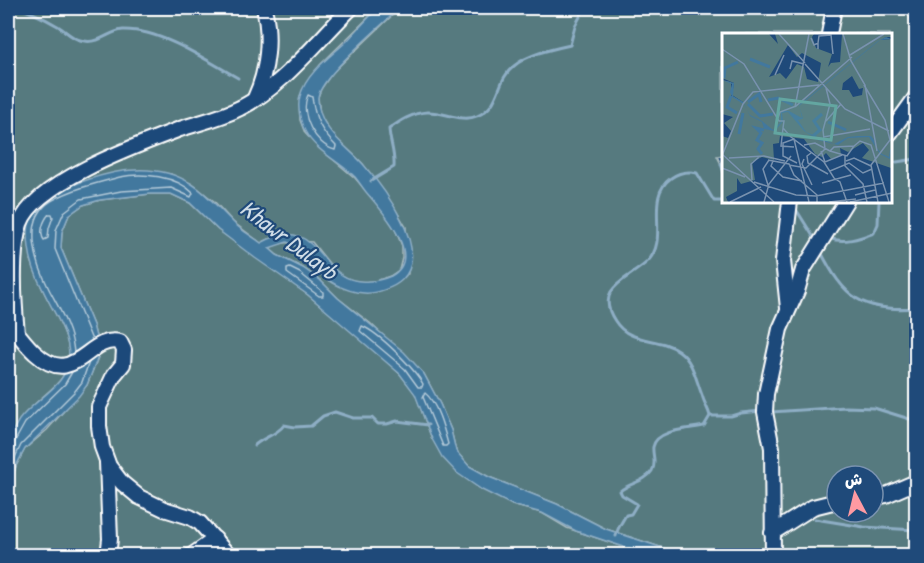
<svg xmlns="http://www.w3.org/2000/svg" width="924" height="563" viewBox="0 0 924 563" font-family="'Patrick Hand','Playpen Sans Arabic',sans-serif">
<rect width="100%" height="100%" fill="#1f4a7a"/>
<filter id="ink" filterUnits="userSpaceOnUse"><feTurbulence type="fractalNoise" baseFrequency=".0167" numOctaves="2"/><feDisplacementMap in="SourceGraphic" scale="12" xChannelSelector="R" yChannelSelector="G"/><feConvolveMatrix kernelMatrix="1 2 1 2 8 2 1 2 1" color-interpolation-filters="sRGB"/></filter>
<g filter="url(#ink)">
<g fill="#567a7f" stroke="#aabcbf" stroke-width="1.5" fill-rule="evenodd">
<path d="M8,8H378L320,65L300,96V120L305,133L317,146L355,178L384,212L395,229L402,246V258L399,270L390,276L376,281L363,282L350,280L336,272L312,242L269,239L261,243L233,222L214,201L192,184L171,174L83,181L31,260C35,270 38,280 43,290C55,316 83,351 61,379C54,388 45,394 37,402C24,414 16,427 8,442Z"/>
<path d="M400,8H904L916,29V555H684L606,529L557,504L489,477L469,466L456,451L451,430L440,404L424,374L370,323L338,298L320,280L303,268L277,255L269,248C303,231 300,258 321,274C328,280 338,284 346,288L408,274L406,227L394,207L363,164L331,133L320,115L318,97L321,89L332,73ZM723,34H890V201H723V164H721L717,156L723,155ZM837,476H873V512H837Z"/>
<polygon points="150,194 171,194 190,203 218,230 308,295 373,349 400,374 415,393 432,439 512,505 542,513 567,528 648,555 8,556 8,490 16,466 25,449 47,430 87,385 100,352 93,325 61,248 62,232 69,215 83,205 100,200"/>
</g>
<path fill="#42789e" stroke="#8eaec5" stroke-width="1.5" d="M378,8H400C383,24 319,78 318,98C318,129 345,144 363,164C384,188 432,251 402,280C394,288 375,294 364,293C345,292 324,280 313,266C304,255 300,246 287,242L269,248L277,255L303,268L320,280L338,298L404,352L424,374L440,404L451,430L456,451L469,466L489,477L557,504L606,529L684,555H648L576,531L542,513L512,505L482,490L457,473L442,457L432,439L415,394L400,374L308,295L255,258L218,230L190,203L171,194H150L100,200L83,205L69,215L62,232L61,248L93,325L100,352L87,385L79,396L25,449L16,466L8,490C8,477 4,451 9,440C11,434 15,426 19,420C34,399 69,385 69,357C69,332 53,312 43,290C34,273 28,253 28,233C28,208 46,197 66,188C106,171 153,159 192,184C208,194 219,209 232,221C240,230 252,236 261,243C322,209 317,287 369,281C376,281 384,279 391,276C426,257 380,209 366,192C362,187 359,182 355,177C340,162 315,151 305,131C300,122 297,106 300,96C306,73 331,56 347,41C357,30 367,19 378,8Z"/>
<g fill="none" stroke-linecap="round" stroke-linejoin="round">
<g stroke="#b3c9d8" stroke-width="1.5">
<path d="M308,95L312,97C315,119 320,130 336,146L335,150C315,145 299,114 308,95Z"/>
<path d="M52,214L53,217L49,228L48,238L44,240C39,233 43,221 49,214Z"/>
<polygon points="290,268 300,273 323,292 323,296 319,296 287,273 287,269"/>
<path d="M362,326C379,333 414,368 423,384L422,387H418L405,369L360,331Z"/>
<path d="M74,352C72,329 60,310 49,289C37,265 21,220 51,201C72,189 97,183 120,177C142,172 177,176 193,193L191,197L171,188L121,191L81,199L64,212L56,230L55,249L92,340"/>
<path d="M425,393C437,402 444,429 448,444L446,446H443L423,397Z"/>
<polyline points="8,444 15,441 25,423 65,384 72,372"/>
<polyline points="8,472 21,445 75,391 82,382 89,362"/>
</g>
<g stroke="#8eaec5" stroke-width="3">
<path d="M19,8C32,12 44,18 56,25C64,29 71,38 80,40C99,46 108,31 123,30C161,29 206,60 238,78"/>
<polyline points="890,163 916,159"/>
<polyline points="721,164 723,170"/>
<path d="M371,181L394,167C395,153 390,143 389,129C400,121 412,113 427,112C443,111 461,123 477,116C502,105 495,81 514,66C528,54 552,49 570,45L575,26L582,13"/>
<polyline points="794,206 816,241"/>
<path d="M829,238C843,244 860,238 874,233L878,224L879,201"/>
<path d="M820,250C844,298 862,312 916,308"/>
<polyline points="771,412 846,407 874,408 916,421"/>
<polyline points="710,416 731,416 741,413 761,411"/>
<path d="M254,446C263,437 277,435 284,425L295,427L311,426L323,416L335,412L353,418H372L378,424H387L397,421L428,425"/>
<polyline points="815,519 864,527 916,530"/>
<path d="M616,536C617,528 622,522 626,515L631,514L637,504L622,495L620,491C629,483 645,482 652,471C657,463 652,455 653,447C656,429 691,429 704,426L710,416C708,408 704,403 702,395C696,380 693,361 679,351C659,336 630,345 615,321C593,288 629,279 647,262C671,239 643,198 671,178C678,173 688,171 697,173L714,201H729"/>
</g>
<defs>
<g id="minor">
<polyline points="829,34 834,8"/>
<path d="M255,98C268,70 271,37 264,8"/>
<polyline points="890,133 916,97"/>
<polyline points="788,308 783,261 790,201"/>
<path d="M13,328C20,336 27,346 35,353C75,390 88,334 120,342L124,350L123,364L114,375L99,407V426L102,447L109,466L122,483L139,497L164,509L190,517L200,523L229,556"/>
<path d="M17,333C14,303 11,253 20,224C34,182 140,144 180,129C201,122 221,118 240,108C280,89 319,39 351,8"/>
<polyline points="107,462 110,539 108,556"/>
<polyline points="873,497 886,495 916,482"/>
<polyline points="772,533 813,507 837,501"/>
<polyline points="191,556 215,539"/>
<polyline points="773,556 772,448 765,412 766,394 780,329 797,291 803,270 846,201"/>
</g>
</defs>
<use href="#minor" stroke="#fff" stroke-width="18"/>
<use href="#minor" stroke="#1f4a7a" stroke-width="14"/>
</g>
</g>
<g text-anchor="middle" stroke-width="4.5" stroke-linejoin="round" paint-order="stroke">
<g font-size="24" font-style="italic" fill="#d0dde7" stroke="#1f4a7a">
<text transform="translate(289 240) rotate(37)" y="8">Khawr Dulayb</text>
</g>
</g>
<g transform="translate(722 33)">
<rect width="170" height="170" fill="#1f4a7a"/>
<path d="M0,1H47L56,11L53,1H92L90,4L94,15L110,21L106,34L109,30L118,29L120,1H169V4H164L159,7L169,6V135L140,125L147,117L141,110L126,119L118,115L119,122L109,126L104,120L100,124L93,121L82,106L58,103L57,110L51,111L52,127L40,124L30,129L33,147L19,151L15,145V158L4,164L6,169H0V103L6,105L9,98L2,90L11,84L0,81V47L9,49V63L21,69L10,62L12,50L0,45ZM66,12L75,24L80,20L99,30L96,49L85,46L82,34L75,31L64,46L58,40L47,44ZM130,43L137,56L141,55L140,62L131,64L127,57H120L121,50Z" fill="#567a7f" fill-rule="evenodd"/>
<path d="M164,4L169,6L158,7L77,73L81,85L80,86L76,87L84,99L112,111L126,104L136,103H149L152,107L153,113L160,121L167,124L168,117L169,116L168,126L158,121L147,104L126,105L116,112L96,107L82,98L66,79L60,80L61,88L53,98L42,96L40,89L28,83L23,72L10,64L8,59L10,51L0,47L12,50L11,63L21,69L28,82L40,88L51,97L59,89V78H67L80,85L77,72L156,8Z" fill="#42789e"/>
<path fill="none" stroke="#42789e" stroke-width="3" d="M28,26L48,34M2,45L3,35L16,29M9,63L5,74L15,80M46,67L56,65L71,72M26,69L37,61L39,69M26,71L38,83L51,81M106,89L124,97M17,101L21,80M91,103L98,97L92,88L100,81M40,121L36,116L40,110L35,107L39,100L34,95L42,97"/>
<path fill="none" stroke="#7992af" stroke-width="1.5" d="M57,1L83,30M121,1L129,28L143,52L155,118M89,5L92,12L96,10V16M96,10L97,3L109,2L111,21M0,16L22,31L57,88H62L61,95L69,104L102,129L112,145L118,149L125,169M128,22L162,1M83,31L123,76L167,98M68,36L70,28L82,31M53,42L62,22M142,52L163,87L168,107L149,132L156,169M73,74L87,1M56,85L58,79L74,73L130,24M104,88L119,71M61,95L59,113L72,114M101,104L148,96M82,112L93,110L108,118L112,114L132,113L138,108L149,112L167,169M99,118L103,129L120,122M108,118L125,123L132,113M89,120L85,123L86,130L106,141M0,121L52,169M0,123L21,71L31,59L97,52M123,123V133L141,151L145,169M7,125L42,123L63,128M82,126L80,131L90,152M46,127L67,131L72,142L95,162V169M51,128L49,133L61,144L80,148M124,128L132,125L149,133M75,130L61,123V110L72,106L87,169M67,132L84,135L103,116L101,97L108,71L104,55M0,135L23,144M108,138L127,130L141,140L150,136M30,147L29,131L37,124M32,149L74,162L94,163L162,150M100,150L129,142M46,152L41,136L47,127M133,162L153,157M8,169L39,154M42,169L47,151L69,123M107,169L134,166M128,169L170,160"/>
<path fill="#63a6a1" fill-opacity="0.15" stroke="#63a6a1" stroke-width="3" d="M58,66L114,73L109,107L53,100Z"/>
<rect width="170" height="170" fill="none" stroke="#fff" stroke-width="3"/>
</g>
<rect width="924" height="563" fill="none" stroke="#1f4a7a" stroke-width="30"/>
<rect x="15" y="15" width="894" height="533" fill="none" stroke="#fff" stroke-width="2" filter="url(#ink)"/>
<g transform="translate(855 494) rotate(353)"><circle r="28" fill="#1f4a7a" stroke="#7992af" stroke-width="1.5"/>
<path d="M0-4.5L10 22L0 15L-10 22Z" fill="#ff9aa2"/>
<text y="-9" font-size="16" font-weight="bold" text-anchor="middle" fill="#ffffff">ش</text>
</g>
</svg>
